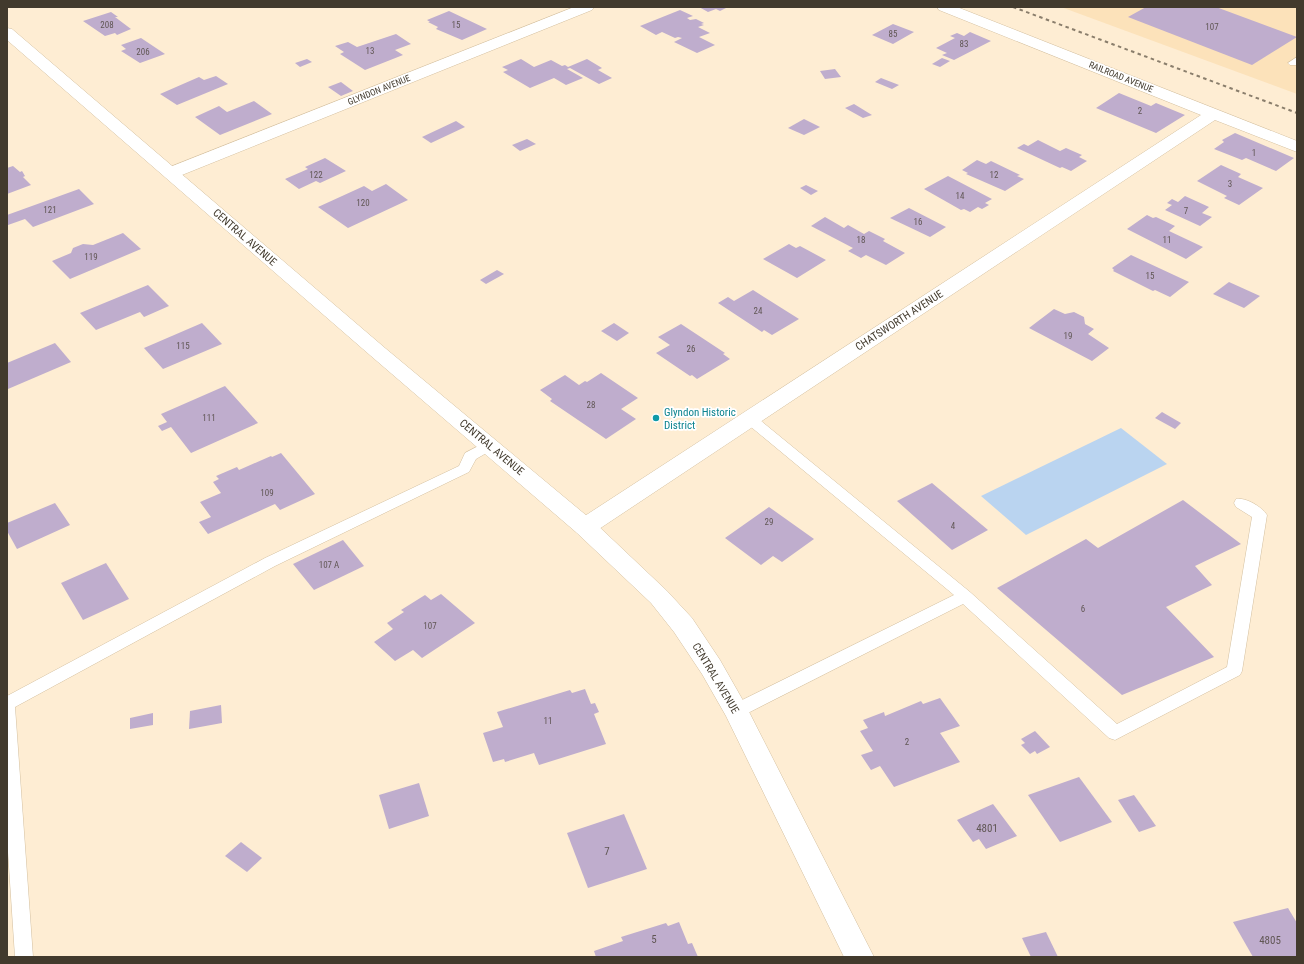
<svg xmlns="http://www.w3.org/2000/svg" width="1304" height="964" viewBox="0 0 1304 964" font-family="'Roboto Condensed',sans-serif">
<rect width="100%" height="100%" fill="#feedd3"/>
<polygon fill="#fce2ba" points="1061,7 1297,7 1297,94"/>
<polygon fill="#bad4f0" points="1121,428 1167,464 1026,535 981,496"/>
<g fill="#bfadcd">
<polygon points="699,7 728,7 720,11 716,9 708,12"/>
<polygon points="1146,7 1216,7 1297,37 1252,65 1128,17"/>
<polygon points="680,10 693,16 687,18 690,20 696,19 704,23 701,24 704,25 698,27 710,33 699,37 715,45 697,53 674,42 682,38 678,37 675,38 662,32 656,35 640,26"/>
<polygon points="449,11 487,29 462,40 436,29 438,27 428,22 430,22 427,20"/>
<polygon points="111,12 118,17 115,17 131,29 117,35 115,33 105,36 83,21"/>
<polygon points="893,24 914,32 893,44 872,35"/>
<polygon points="970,32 991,41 954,60 942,55 947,53 936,48 955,38 950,36 957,33 964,36"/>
<polygon points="396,34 411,44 395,50 403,55 365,70 340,54 344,52 335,46 348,42 357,47"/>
<polygon points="141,38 165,54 140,63 121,51 126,49 121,45"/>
<polygon points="942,58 950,61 940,67 932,64"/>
<polygon points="307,59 312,62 300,67 295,63"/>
<polygon points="521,59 534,67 551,60 562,66 565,65 568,67 587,59 602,68 598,70 612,78 599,84 570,68 567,69 583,78 566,85 554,78 530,88 503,72 508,70 502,67"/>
<polygon points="835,69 841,77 825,79 820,71"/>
<polygon points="216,76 228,84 177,105 160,94 199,77 204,80"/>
<polygon points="881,78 899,85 892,89 875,82"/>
<polygon points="341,82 353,91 341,96 328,87"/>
<polygon points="1119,93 1151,106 1156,103 1185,115 1156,133 1096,108"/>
<polygon points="254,101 272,114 220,135 195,117 219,106 227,112"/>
<polygon points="854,104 872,115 863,118 845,108"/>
<polygon points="804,119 820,127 804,135 788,128"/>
<polygon points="456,121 465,127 431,143 422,137"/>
<polygon points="1235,133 1294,158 1276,171 1246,158 1242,160 1214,149 1224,142 1222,140"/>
<polygon points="527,139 536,144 520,151 512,145"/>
<polygon points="1038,140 1060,151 1066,148 1082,155 1079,157 1087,161 1071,171 1062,167 1060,168 1017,148 1024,144 1028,146"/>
<polygon points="325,158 346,171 320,183 316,181 299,189 285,179 308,169 305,167"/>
<polygon points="977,160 986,164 991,161 1020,175 1017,176 1024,179 1005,191 966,174 968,173 962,170"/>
<polygon points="1221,165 1241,174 1238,177 1263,188 1239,205 1224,198 1227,196 1197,181"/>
<polygon points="13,166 20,172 22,171 25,176 23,177 31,185 7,194 7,168"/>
<polygon points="948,176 992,199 985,203 989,205 982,209 978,207 970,212 964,209 961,210 924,189"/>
<polygon points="386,184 408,200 348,228 318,207 364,186 372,191"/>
<polygon points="806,185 818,191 811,195 800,188"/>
<polygon points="79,189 94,204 33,227 25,219 8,225 7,223 7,215"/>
<polygon points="1185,196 1209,207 1202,213 1212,217 1200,226 1165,210 1172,205 1167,203 1172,199 1178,202"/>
<polygon points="909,208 946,227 930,237 890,218"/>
<polygon points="1147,215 1153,218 1156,217 1175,226 1169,231 1203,247 1186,259 1127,229"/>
<polygon points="825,217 844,228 848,225 864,234 869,231 885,239 883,241 905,253 886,265 866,255 861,258 848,251 853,248 811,226"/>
<polygon points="123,233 141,249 70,279 52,261 71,253 73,248 83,244 93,245"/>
<polygon points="789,244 796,248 800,246 826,260 797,278 763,259"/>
<polygon points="1131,255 1189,282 1170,297 1155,290 1153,291 1113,271 1114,270 1112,268"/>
<polygon points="497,270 504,274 486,284 480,280"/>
<polygon points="1229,282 1260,296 1244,308 1213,294"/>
<polygon points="148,285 169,306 144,317 140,312 96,330 80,313"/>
<polygon points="753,290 799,319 772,335 764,330 762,332 718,303 728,297 734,301"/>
<polygon points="1054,309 1065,314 1074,312 1084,317 1085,324 1094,329 1088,334 1109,348 1092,361 1029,328"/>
<polygon points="202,323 222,344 163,369 144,348"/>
<polygon points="614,323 629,333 617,341 601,331"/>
<polygon points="681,324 725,353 723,354 730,359 697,379 692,375 690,376 656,353 670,345 658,337"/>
<polygon points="55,343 71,362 8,389 7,387 7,363"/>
<polygon points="601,373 638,398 621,409 636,419 606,439 550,401 552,399 540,390 565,375 579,385 585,381 587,382"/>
<polygon points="225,386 258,423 191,453 171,427 162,431 158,426 167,422 161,414"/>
<polygon points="1162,412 1181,423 1175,429 1155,418"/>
<polygon points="281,453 315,494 280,510 275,504 208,534 199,522 211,517 200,502 221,493 213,482 219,479 216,476 237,467 239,470 271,456 272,457"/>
<polygon points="932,483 988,530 952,550 897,501"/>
<polygon points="1183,500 1241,544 1195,566 1212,585 1166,607 1214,657 1122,695 997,588 1086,539 1098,548"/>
<polygon points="55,503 70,525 17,549 7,531 7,523"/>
<polygon points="769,507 814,539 782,562 773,556 761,565 725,538"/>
<polygon points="343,540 364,566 314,590 293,564"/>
<polygon points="106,563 129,599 83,620 61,583"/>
<polygon points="441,594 475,623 422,658 413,650 395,661 374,642 393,629 387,623 404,612 401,610 425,595 431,600"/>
<polygon points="585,689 591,704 595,703 599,712 594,714 606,744 539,765 534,753 505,762 504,759 493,762 483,733 503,727 497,712 570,690 572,693"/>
<polygon points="940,698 960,726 940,733 960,762 894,787 880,766 871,770 861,755 873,751 860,731 868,728 863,720 884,712 885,716 921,701 923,704"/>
<polygon points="221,705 222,723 189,729 190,711"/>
<polygon points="153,713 153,725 130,729 130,718"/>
<polygon points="1035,731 1050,747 1037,754 1035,751 1030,754 1021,745 1025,743 1021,739"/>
<polygon points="1079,777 1112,822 1060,842 1028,795"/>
<polygon points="419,783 429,816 389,829 379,795"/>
<polygon points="1134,795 1156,826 1139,832 1118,800"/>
<polygon points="993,804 1017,836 986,849 979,839 973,842 957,820"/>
<polygon points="624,814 647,869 588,888 567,833"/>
<polygon points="241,842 262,858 247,872 225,856"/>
<polygon points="1288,908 1297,923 1297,957 1253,957 1233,922"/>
<polygon points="679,922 688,944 692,943 698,957 596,957 594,951 623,941 621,937 666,923 668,926"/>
<polygon points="1046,932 1058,957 1031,957 1022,938"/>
</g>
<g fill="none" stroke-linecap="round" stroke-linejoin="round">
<defs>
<g id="service">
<polygon points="1297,57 1297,65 1290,65 1288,63"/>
<path d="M750,415L755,416L970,592L1117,724L1227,667L1252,517L1236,507L1234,503L1236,499C1246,497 1262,507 1267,515L1242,671L1240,675L1115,740L1109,738L963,604L742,716L736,718L730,716L728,711L730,706L954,595L745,422L743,419L745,416Z"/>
<polygon points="490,440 495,442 497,445 495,448 476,459 469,472 275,566 15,707 33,957 15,957 7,837 7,696 265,558 459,466 465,453"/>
</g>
<g id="minor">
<polygon points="574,7 594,7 592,10 177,177 171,178 165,177 163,173 165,169"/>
<polygon points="937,7 957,7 1297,141 1297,152 1215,120 593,533 585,535 577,533 574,527 577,521 1201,115 939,10"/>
</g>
<polygon id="secondary" points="7,28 12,29 385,348 593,521 667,591 692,618 720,660 745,704 874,957 844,957 726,716 702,674 674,632 651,603 577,533 371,356 7,40"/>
</defs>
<use href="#service" stroke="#d4c0a0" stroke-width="1"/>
<use href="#minor" stroke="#d4c0a0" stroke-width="1"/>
<use href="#secondary" stroke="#d4c0a0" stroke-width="1"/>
<use href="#service" fill="#fff" fill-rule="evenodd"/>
<use href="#minor" fill="#fff" fill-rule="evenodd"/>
<use href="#secondary" fill="#fff" fill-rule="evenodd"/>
<polyline stroke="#8a7e6c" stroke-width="2" stroke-dasharray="3.5 3.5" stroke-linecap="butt" points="1013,7 1297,113"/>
</g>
<circle fill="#0f9aa8" stroke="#fff" stroke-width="1.5" cx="656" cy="418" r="4"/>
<g text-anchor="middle" stroke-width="3.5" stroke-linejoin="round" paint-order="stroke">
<g font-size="9" fill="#615755">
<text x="107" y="28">208</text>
<text x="456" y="28">15</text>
<text x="1212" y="30">107</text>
<text x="893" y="37">85</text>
<text x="964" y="47">83</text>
<text x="370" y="54">13</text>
<text x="143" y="55">206</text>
<text x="1140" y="114">2</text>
<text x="1254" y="156">1</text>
<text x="316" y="178">122</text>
<text x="994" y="178">12</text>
<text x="1230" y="187">3</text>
<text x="960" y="199">14</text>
<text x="363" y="206">120</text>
<text x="50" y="213">121</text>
<text x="1186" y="214">7</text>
<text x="918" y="225">16</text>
<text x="861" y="243">18</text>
<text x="1167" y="243">11</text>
<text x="91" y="260">119</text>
<text x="1150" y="279">15</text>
<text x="758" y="314">24</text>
<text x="1068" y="339">19</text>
<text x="183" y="349">115</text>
<text x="691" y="352">26</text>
<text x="591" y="408">28</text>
<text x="209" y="421">111</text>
<text x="267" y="496">109</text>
<text x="769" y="525">29</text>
<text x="953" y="529">4</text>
<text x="329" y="568">107 A</text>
<text x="1083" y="612">6</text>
<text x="430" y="629">107</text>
<text x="548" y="724">11</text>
<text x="907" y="745">2</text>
</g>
<g font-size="9" fill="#423a2d" stroke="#fff">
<text transform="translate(1121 77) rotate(22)" y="3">RAILROAD AVENUE</text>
<text transform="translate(379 90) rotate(-22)" y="3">GLYNDON AVENUE</text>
</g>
<g font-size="11" fill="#423a2d" stroke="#fff">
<text transform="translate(245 237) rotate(41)" y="4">CENTRAL AVENUE</text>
<text transform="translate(899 320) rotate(-33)" y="4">CHATSWORTH AVENUE</text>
<text transform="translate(492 447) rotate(40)" y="4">CENTRAL AVENUE</text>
<text transform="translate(716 678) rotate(59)" y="4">CENTRAL AVENUE</text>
</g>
<g font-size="11" fill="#0d838f" stroke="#fff" text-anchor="start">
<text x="664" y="416">Glyndon Historic<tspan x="664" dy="13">District</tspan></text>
</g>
<g font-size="11" fill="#615755">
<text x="987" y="832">4801</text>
<text x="607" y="855">7</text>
<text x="654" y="943">5</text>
<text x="1270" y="944">4805</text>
</g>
</g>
<rect width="1304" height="964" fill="none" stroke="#423a2d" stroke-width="16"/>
</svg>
